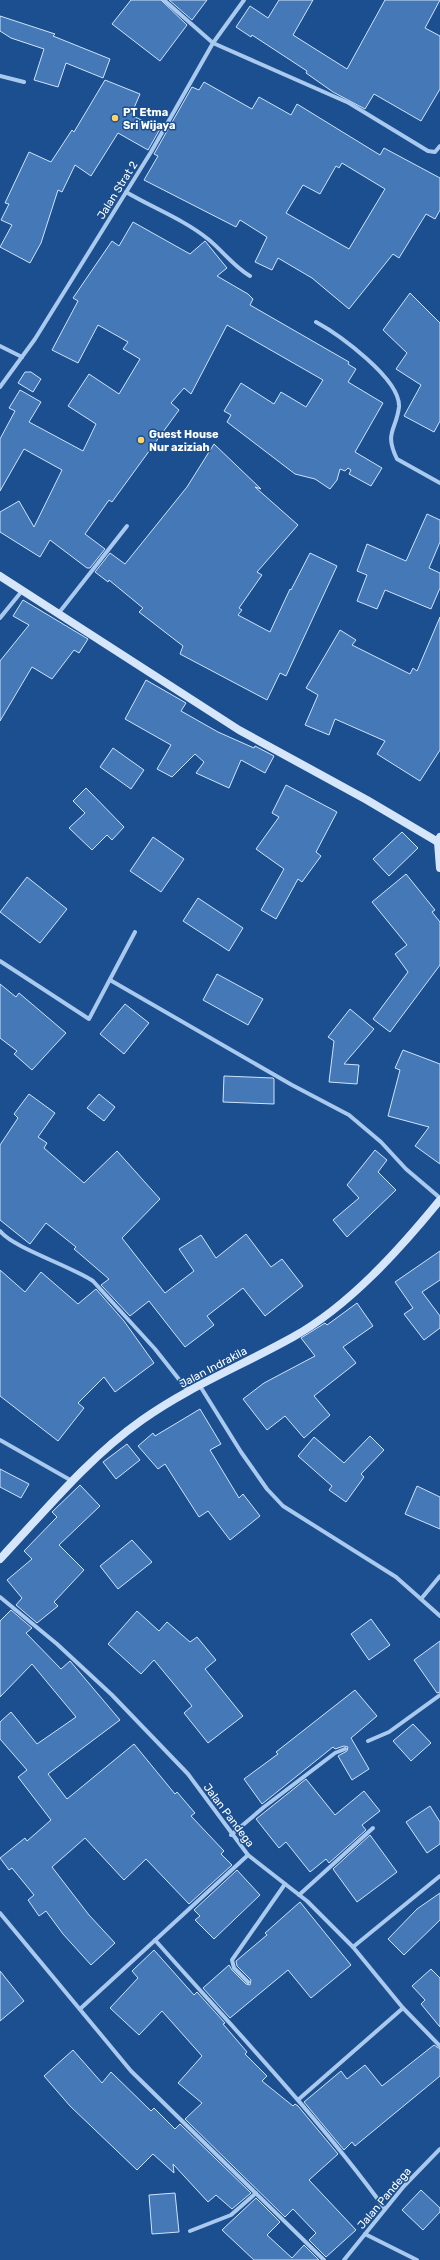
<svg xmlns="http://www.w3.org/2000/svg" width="440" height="2260" viewBox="0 0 440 2260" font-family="Rubik,sans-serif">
<rect width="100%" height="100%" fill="#1b4f8f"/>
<g fill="#4478b7" stroke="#cfe3fa" fill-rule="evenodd">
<polygon points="131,0 161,0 187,25 160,61 112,24"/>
<polygon points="169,0 207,0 192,20"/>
<polygon points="279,0 313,0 293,35 347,69 385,0 440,0 425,28 440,36 440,89 421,121 374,94 365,109 333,92 306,73 307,71 252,35 251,37 236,27 250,6 268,18"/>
<polygon points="0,16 55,34 53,36 110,59 103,78 66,63 58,87 34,80 44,49 11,38 0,31"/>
<polygon points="105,80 140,94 131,115 160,129 148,150 118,133 91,176 75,165 62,192 58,190 41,243 30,263 0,247 12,225 1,220 9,204 5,203 29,152 51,162 72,130 74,132"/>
<path d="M204,82L252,109L259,97L291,115L297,104L380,155L384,148L440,178V210L435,219L426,214L399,258L393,254L349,309L312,278L278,258L272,270L255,262L267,237L240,220L236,227L144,180L158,156L154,154L192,87L199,90ZM342,163L385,189L349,249L286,213L303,185L320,194L336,166L339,168Z"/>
<polygon points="133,222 190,254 205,241 227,268 217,276 248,294 253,299 250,305 349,362 348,364 356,369 348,382 383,403 355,452 382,468 371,486 349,474 351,470 348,468 345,471 340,469 337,480 330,489 315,479 295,474 227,422 231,415 224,411 241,383 274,404 281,392 306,407 323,380 227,325 191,394 184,388 171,403 179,410 112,502 109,500 85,534 105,549 90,568 87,568 50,540 40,557 0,532 0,512 19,501 34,527 62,470 24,449 0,491 0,439 15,411 9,408 20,390 41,402 29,422 83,451 96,424 68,406 89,374 119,394 140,359 123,349 128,342 98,325 78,363 52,350 78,301 73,298 112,241 119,246"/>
<polygon points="410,293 440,323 440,421 434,432 404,416 421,385 396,369 407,353 383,330"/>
<polygon points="25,372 31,372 41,379 33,392 18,383"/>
<polygon points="214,444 261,489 255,487 298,525 257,572 262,575 239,608 242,610 238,615 270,632 290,589 291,590 310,553 337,566 286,676 280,673 267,700 180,654 183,646 139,612 143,608 109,580 108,582 95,572 110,553 125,564 187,487"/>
<polygon points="427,514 440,520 440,542 429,568 440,573 440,588 431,609 385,590 377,609 357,601 367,575 357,571 367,544 406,561"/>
<polygon points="23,600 88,639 79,653 74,650 52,679 32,667 0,721 0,661 29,625 13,616"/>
<polygon points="440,617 440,750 420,781 377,754 385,741 335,719 329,735 305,725 318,695 306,688 340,630 356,640 352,645 410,674 413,668 417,671"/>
<polygon points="146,680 186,703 181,711 218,732 254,748 255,746 274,756 265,773 241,760 229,788 196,773 204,762 195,754 172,777 157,769 171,745 125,719"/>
<polygon points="113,748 144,770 131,789 100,767"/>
<polygon points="286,785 337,812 316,852 321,856 302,882 298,879 276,919 261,910 284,869 256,849 279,817 272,813"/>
<polygon points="86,788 124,827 112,840 107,835 92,850 69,828 85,813 73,801"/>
<polygon points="402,832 418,848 389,876 373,859"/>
<polygon points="153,837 184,859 161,892 130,871"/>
<polygon points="406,874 435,910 432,912 440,922 440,965 390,1032 373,1019 408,972 395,954 407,945 372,902"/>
<polygon points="27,877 67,909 40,943 0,912"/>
<polygon points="198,898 243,928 229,951 183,921"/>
<polygon points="217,974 263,999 248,1025 203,1000"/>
<polygon points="0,984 16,997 19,993 66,1033 32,1070 14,1054 17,1051 0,1038"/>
<polygon points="125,1004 149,1023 124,1054 100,1034"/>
<polygon points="350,1009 374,1029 344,1064 359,1065 357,1084 329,1082 334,1041 328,1037"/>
<polygon points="403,1050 440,1064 440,1164 415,1146 429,1127 388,1116 400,1070 395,1068"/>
<polygon points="224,1076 273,1078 274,1079 274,1104 223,1102"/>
<polygon points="29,1094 55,1113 38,1137 47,1143 44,1148 84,1183 117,1151 160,1199 122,1238 165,1293 194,1271 179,1249 201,1235 216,1258 246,1234 271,1267 282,1259 303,1286 265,1316 243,1288 207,1316 214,1325 185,1347 149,1301 130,1316 101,1285 109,1279 74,1249 76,1247 46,1223 30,1244 0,1220 0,1145 18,1118 14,1114"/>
<polygon points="99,1094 115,1107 104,1121 87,1108"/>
<polygon points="375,1150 387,1160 378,1172 396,1190 347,1237 333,1220 359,1198 347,1185"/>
<polygon points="440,1251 440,1280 422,1292 440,1316 440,1328 424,1340 404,1314 413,1308 395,1282"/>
<polygon points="0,1270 25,1292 41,1272 78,1304 96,1289 124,1321 154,1363 115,1392 104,1377 78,1403 84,1408 58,1441 0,1396"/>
<polygon points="357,1303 373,1326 343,1347 356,1363 314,1396 330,1415 304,1438 285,1416 267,1430 243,1399 264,1383 315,1356 301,1338 325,1323 327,1325"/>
<polygon points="200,1409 221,1444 210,1450 239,1498 243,1494 260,1516 230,1540 208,1511 199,1517 165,1464 158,1469 138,1446 153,1433 155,1436"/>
<polygon points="370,1436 384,1450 361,1474 364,1477 346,1502 329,1490 332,1486 298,1456 314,1437 344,1463"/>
<polygon points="127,1444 140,1460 116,1479 103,1462"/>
<polygon points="0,1469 29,1484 21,1498 0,1487"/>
<polygon points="80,1485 100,1506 59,1545 84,1570 54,1602 58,1606 37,1623 16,1605 22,1598 7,1580 32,1559 24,1551 57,1517 52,1512"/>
<polygon points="417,1486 440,1497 440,1529 405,1514"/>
<polygon points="132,1540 152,1562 118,1589 100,1566"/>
<polygon points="11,1610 32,1628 26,1633 61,1669 70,1661 120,1720 48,1774 67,1799 134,1744 175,1794 177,1792 195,1813 191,1816 224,1851 221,1854 232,1865 189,1904 146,1859 124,1880 85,1838 52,1867 89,1915 115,1943 91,1965 63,1934 46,1911 39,1916 28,1900 34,1895 12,1868 9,1870 0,1858 25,1838 27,1841 51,1820 18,1777 27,1770 0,1739 0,1722 11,1712 37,1744 76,1717 32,1664 0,1697 0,1621"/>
<polygon points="137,1611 159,1631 167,1622 190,1642 197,1637 216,1660 205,1669 243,1716 208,1743 184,1713 192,1706 154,1660 141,1674 108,1644"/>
<polygon points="371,1619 390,1645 369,1660 351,1634"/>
<polygon points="440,1641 440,1692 437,1693 414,1660"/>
<polygon points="355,1690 377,1716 351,1738 369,1769 352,1780 338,1756 347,1751 348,1747 344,1746 335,1749 333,1747 262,1804 244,1779 278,1754 276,1752"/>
<polygon points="413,1724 431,1743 411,1761 393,1741"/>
<polygon points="306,1779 335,1815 364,1791 380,1811 362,1825 366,1830 329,1863 326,1859 310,1872 286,1842 279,1848 256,1819"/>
<polygon points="430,1806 440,1822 440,1844 427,1853 406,1822"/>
<polygon points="370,1835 397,1872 357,1902 333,1869"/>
<polygon points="237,1870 260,1895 214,1939 195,1920 200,1916 194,1910"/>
<polygon points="440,1893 440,1920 404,1955 388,1939 417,1909"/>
<polygon points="300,1902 351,1965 311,1998 288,1970 230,2018 203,1988 229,1965 232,1970 246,1984 250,1985 251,1980 237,1966 236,1961 267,1935 265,1933"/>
<polygon points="154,1950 194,1995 197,1992 225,2023 223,2024 247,2052 245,2054 267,2076 262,2081 293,2106 295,2104 298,2106 338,2154 309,2180 356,2230 326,2257 309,2240 316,2233 293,2209 285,2217 185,2119 202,2103 178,2083 202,2056 162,2011 139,2035 110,2008 138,1978 132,1971"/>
<polygon points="431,1969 440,1978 440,2027 421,2004 425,2000 412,1986"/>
<polygon points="0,1971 24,2001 0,2021"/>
<polygon points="434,2045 440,2049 440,2076 355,2146 352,2142 344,2150 304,2102 341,2071 347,2079 365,2065 382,2086"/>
<polygon points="73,2050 102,2083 111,2072 151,2111 154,2108 175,2129 180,2124 251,2193 232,2209 216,2195 208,2202 173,2164 174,2173 153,2154 137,2170 70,2106 44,2076"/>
<polygon points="421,2190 440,2208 440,2212 423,2230 402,2210"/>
<polygon points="175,2193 179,2232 152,2234 149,2195"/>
<polygon points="256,2198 280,2222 267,2235 292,2258 304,2245 319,2260 254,2260 222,2230"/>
</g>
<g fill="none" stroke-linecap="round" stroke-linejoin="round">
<g stroke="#a9c9ee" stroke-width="4">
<polyline points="164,0 213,43 349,103 428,151 435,152 440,146"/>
<polyline points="0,76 24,82"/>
<path d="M126,192C153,208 183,219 208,239C223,251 233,266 250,276"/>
<path d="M316,322C338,334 401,379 399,407C396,431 384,432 397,459L440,483"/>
<polyline points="0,346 22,357"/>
<polyline points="0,387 35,339 151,152 213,43 244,0"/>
<polyline points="58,614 127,526"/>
<polyline points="0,618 22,591"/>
<polyline points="0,961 89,1019 135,932"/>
<polyline points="110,980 292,1085 349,1115 381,1142 406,1169 440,1198"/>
<path d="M0,1231C13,1248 71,1266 93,1281L155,1349L189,1392"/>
<polyline points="200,1386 241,1452 267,1489 283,1506 396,1577 440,1616"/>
<polyline points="0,1440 72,1481"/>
<polyline points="0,1597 57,1644 112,1695 188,1774 248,1855 307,1901 353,1947 403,2008 440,2046"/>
<polyline points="421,1599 440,1576"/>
<polyline points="368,1741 389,1732 440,1695"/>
<polyline points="231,1835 264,1807 335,1753 345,1749"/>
<polyline points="299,1895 373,1828"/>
<polyline points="0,1913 131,2071 324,2260"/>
<path d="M155,1940C233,2028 316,2114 385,2209"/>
<polyline points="353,1947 440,1876"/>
<polyline points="248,1982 234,1968 232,1960 285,1884"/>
<polyline points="80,2009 248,1855"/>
<polyline points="299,2099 403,2008"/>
<polyline points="190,2231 231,2215 256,2193"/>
<polyline points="365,2234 417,2260"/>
<polyline points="344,2260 404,2186 440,2149"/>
</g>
<g stroke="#d6e6fa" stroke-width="8">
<polyline points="0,576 239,730 367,800 438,842"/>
<polyline points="440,837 438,842 440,868"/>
<path d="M0,1559C45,1511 88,1458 142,1420C188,1387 243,1365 293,1337C349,1306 400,1249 440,1200"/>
</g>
</g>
<g fill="#ffd166" stroke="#1b4f8f" stroke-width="1.5">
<circle cx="115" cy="118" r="4"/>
<circle cx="141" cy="440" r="4"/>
</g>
<g text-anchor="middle" stroke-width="3" stroke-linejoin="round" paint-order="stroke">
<g font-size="11" font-weight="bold" fill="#fff" stroke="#1b4f8f" text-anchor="start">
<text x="123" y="116">PT Etma<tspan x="123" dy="13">Sri Wijaya</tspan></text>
<text x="149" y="438">Guest House<tspan x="149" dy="13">Nur aziziah</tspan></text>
</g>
<g font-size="11" fill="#fff" stroke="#1b4f8f">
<text transform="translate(117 190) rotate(-58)" y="4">Jalan Strat 2</text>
<text transform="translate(213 1367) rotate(-28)" y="4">Jalan Indrakila</text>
<text transform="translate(229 1815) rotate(53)" y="4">Jalan Pandega</text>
<text transform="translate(384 2198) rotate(-50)" y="4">Jalan Pandega</text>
</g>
</g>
</svg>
